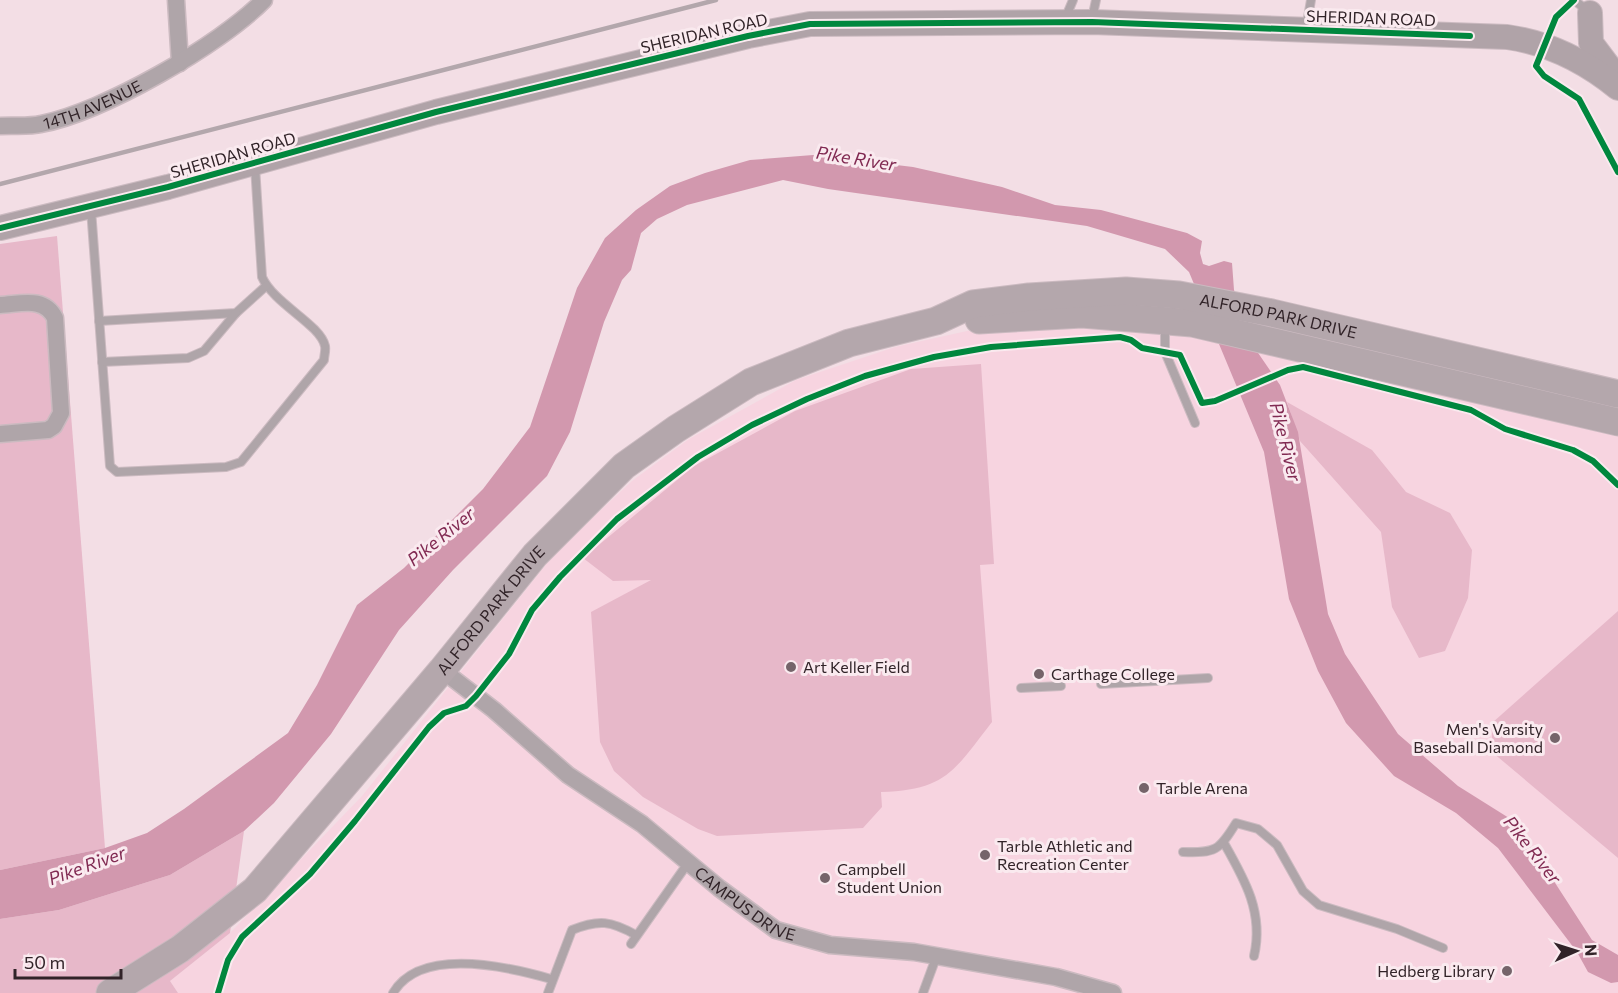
<svg xmlns="http://www.w3.org/2000/svg" width="1618" height="993" viewBox="0 0 1618 993" font-family="Commissioner,sans-serif">
<rect width="100%" height="100%" fill="#f3dee5"/>
<polygon fill="#f7d4e0" points="1024,309 1296,335 1618,410 1618,993 178,993 170,981 230,933 362,796 556,552 632,481 689,439 796,380 895,347 976,329"/>
<g fill="#e7b8c9">
<polygon points="57,236 105,848 0,870 0,244"/>
<path d="M981,364L994,564L980,565L992,722C954,771 946,790 881,792L882,807L863,828L717,836L698,829L643,797L614,771L600,742L591,612L651,580L613,581L583,558L694,466L795,411L911,369Z"/>
<polygon points="1287,402 1372,450 1406,492 1450,513 1472,550 1468,598 1445,651 1419,658 1392,607 1381,532 1300,441"/>
<polygon points="1618,611 1618,858 1492,752 1492,723"/>
<polygon points="244,831 230,933 170,981 178,993 0,993 0,919 59,910 170,875"/>
</g>
<polygon fill="#d298ae" points="813,155 913,167 1002,187 1055,205 1101,210 1187,233 1202,241 1200,253 1203,264 1209,266 1224,261 1232,263 1234,290 1254,347 1280,385 1298,432 1328,614 1345,654 1398,734 1458,786 1509,818 1537,855 1592,940 1618,955 1618,982 1611,983 1588,972 1577,952 1498,848 1456,813 1394,776 1346,723 1318,671 1289,599 1264,452 1189,272 1165,249 1087,226 828,189 783,180 687,205 657,219 641,233 631,270 622,280 604,322 570,432 547,476 453,570 399,630 331,734 274,803 244,831 170,875 59,910 0,919 0,870 105,848 147,833 184,809 288,733 317,685 357,605 404,568 483,489 530,427 577,288 605,238 636,210 670,186 705,173 750,160"/>
<g fill="none" stroke-linecap="round" stroke-linejoin="round">
<defs>
<g id="lane">
<polyline points="1574,0 1588,11"/>
<polyline points="1065,19 1073,0"/>
<polyline points="1092,19 1096,0"/>
<polyline points="1306,29 1311,0"/>
<path d="M91,209L110,466L117,472L226,467L241,462L324,360C324,356 326,350 325,346C320,324 274,304 262,277L255,166"/>
<polyline points="99,321 236,313 266,286"/>
<polyline points="1165,325 1165,352 1195,423"/>
<polyline points="102,362 188,358 204,351 236,313"/>
<polyline points="1101,684 1208,678"/>
<polyline points="1021,688 1061,686"/>
<path d="M1224,843C1245,880 1264,913 1254,956"/>
<path d="M1183,852C1215,853 1219,851 1236,823L1258,829L1277,845L1303,891L1319,905L1397,929L1443,948"/>
<polyline points="631,944 688,863"/>
<path d="M393,993C421,946 509,967 551,979"/>
<path d="M548,993L572,930C599,919 611,921 636,935"/>
<polyline points="923,993 937,955"/>
</g>
<g id="street">
<polyline points="176,0 180,63"/>
<path id="s1" d="M0,126C13,125 28,127 41,124C103,112 220,45 264,0"/>
<path d="M0,305C21,304 44,296 55,318L61,413L54,426L48,430L0,434"/>
<path id="s2" d="M442,670L494,710L568,775L642,824L719,888L776,930L830,945L914,952L1056,977L1113,993"/>
</g>
<g id="secondary">
<polyline points="1590,13 1591,43 1615,75"/>
<path d="M0,228L168,187L436,112L748,36L810,24L1092,22L1507,37C1549,43 1585,61 1618,88"/>
</g>
<g id="primary">
<polyline points="979,320 1082,314 1192,323 1618,422"/>
<path id="s3" d="M110,993L180,949L255,890L442,670L535,555L624,466L676,429L751,382L849,343L936,321L973,304L1029,297L1126,291L1179,295L1272,313L1618,394"/>
</g>
</defs>
<use href="#lane" stroke="#cbbac0" stroke-width="10"/>
<use href="#street" stroke="#cbbac0" stroke-width="19"/>
<use href="#secondary" stroke="#cbbac0" stroke-width="26"/>
<use href="#primary" stroke="#cbbac0" stroke-width="29"/>
<use href="#lane" stroke="#afa5a9" stroke-width="8"/>
<use href="#street" stroke="#afa5a9" stroke-width="16"/>
<use href="#secondary" stroke="#b0a3a8" stroke-width="24"/>
<use href="#primary" stroke="#b4a7ac" stroke-width="27"/>
<polyline stroke="#b3a7ac" stroke-width="4.5" points="0,184 716,0"/>
<defs>
<g id="cycleway">
<polyline points="1574,0 1556,17 1536,66 1544,76 1579,99 1618,172"/>
<polyline points="0,228 168,187 436,112 748,36 810,24 1092,22 1470,36"/>
<polyline points="218,993 228,960 242,937 310,874 355,821 429,727 444,713 466,706 476,696 509,654 532,610 560,577 617,519 698,457 752,425 807,399 865,376 934,357 991,347 1120,337 1131,340 1142,348 1180,355 1202,403 1215,401 1288,370 1303,367 1471,410 1505,429 1573,450 1593,461 1618,485"/>
</g>
</defs>
<use href="#cycleway" stroke="#faeaef" stroke-width="10"/>
<use href="#cycleway" stroke="#00873e" stroke-width="6"/>
</g>
<g fill="#75646a" stroke="#faeaef" stroke-width="2">
<circle cx="791" cy="667" r="6"/>
<circle cx="1039" cy="674" r="6"/>
<circle cx="1555" cy="738" r="6"/>
<circle cx="1144" cy="788" r="6"/>
<circle cx="985" cy="855" r="6"/>
<circle cx="825" cy="878" r="6"/>
<circle cx="1507" cy="971" r="6"/>
</g>
<g text-anchor="middle" stroke-width="6" stroke-linejoin="round" paint-order="stroke">
<g font-size="16" fill="#312328" stroke="#faeaef">
<text transform="translate(1371 18) rotate(2)" y="6">SHERIDAN ROAD</text>
<text transform="translate(704 33) rotate(-13)" y="6">SHERIDAN ROAD</text>
<text dy="6" stroke="none"><textPath href="#s1" startOffset="96">14TH AVENUE</textPath></text>
<text transform="translate(233 155) rotate(-16)" y="6">SHERIDAN ROAD</text>
<text dy="6" stroke="none"><textPath href="#s3" startOffset="1437">ALFORD PARK DRIVE</textPath></text>
<text dy="6" stroke="none"><textPath href="#s3" startOffset="544">ALFORD PARK DRIVE</textPath></text>
<text dy="6" stroke="none"><textPath href="#s2" startOffset="384">CAMPUS DRIVE</textPath></text>
</g>
<g font-size="16" fill="#312328" stroke="#faeaef" text-anchor="start">
<text x="803" y="673">Art Keller Field</text>
<text x="1051" y="680">Carthage College</text>
<text x="1543" y="735" text-anchor="end">Men's Varsity<tspan x="1543" dy="18">Baseball Diamond</tspan></text>
<text x="1156" y="794">Tarble Arena</text>
<text x="997" y="852">Tarble Athletic and<tspan x="997" dy="18">Recreation Center</tspan></text>
<text x="837" y="875">Campbell<tspan x="837" dy="18">Student Union</tspan></text>
<text x="1495" y="977" text-anchor="end">Hedberg Library</text>
</g>
<g font-size="18" font-style="italic" fill="#812a52" stroke="#faeaef">
<text transform="translate(856 159) rotate(9)" y="6">Pike River</text>
<text transform="translate(1285 442) rotate(76)" y="6">Pike River</text>
<text transform="translate(441 537) rotate(-39)" y="6">Pike River</text>
<text transform="translate(1532 850) rotate(52)" y="6">Pike River</text>
<text transform="translate(87 866) rotate(-20)" y="6">Pike River</text>
</g>
</g>
<g transform="translate(1576 951) rotate(87)" stroke="#faeaef" stroke-width="4.5" paint-order="stroke">
<path d="M0-4.5L10 22L0 15L-10 22Z" fill="#312328"/>
<text y="-9" font-size="16" font-weight="bold" text-anchor="middle" fill="#312328">N</text>
</g>
<path d="M15 969v9h106v-9" fill="none" stroke="#312328" stroke-width="3"/>
<text x="24" y="969" font-size="18" fill="#312328" stroke="#faeaef" stroke-width="4.5" paint-order="stroke">50 m</text>
</svg>
